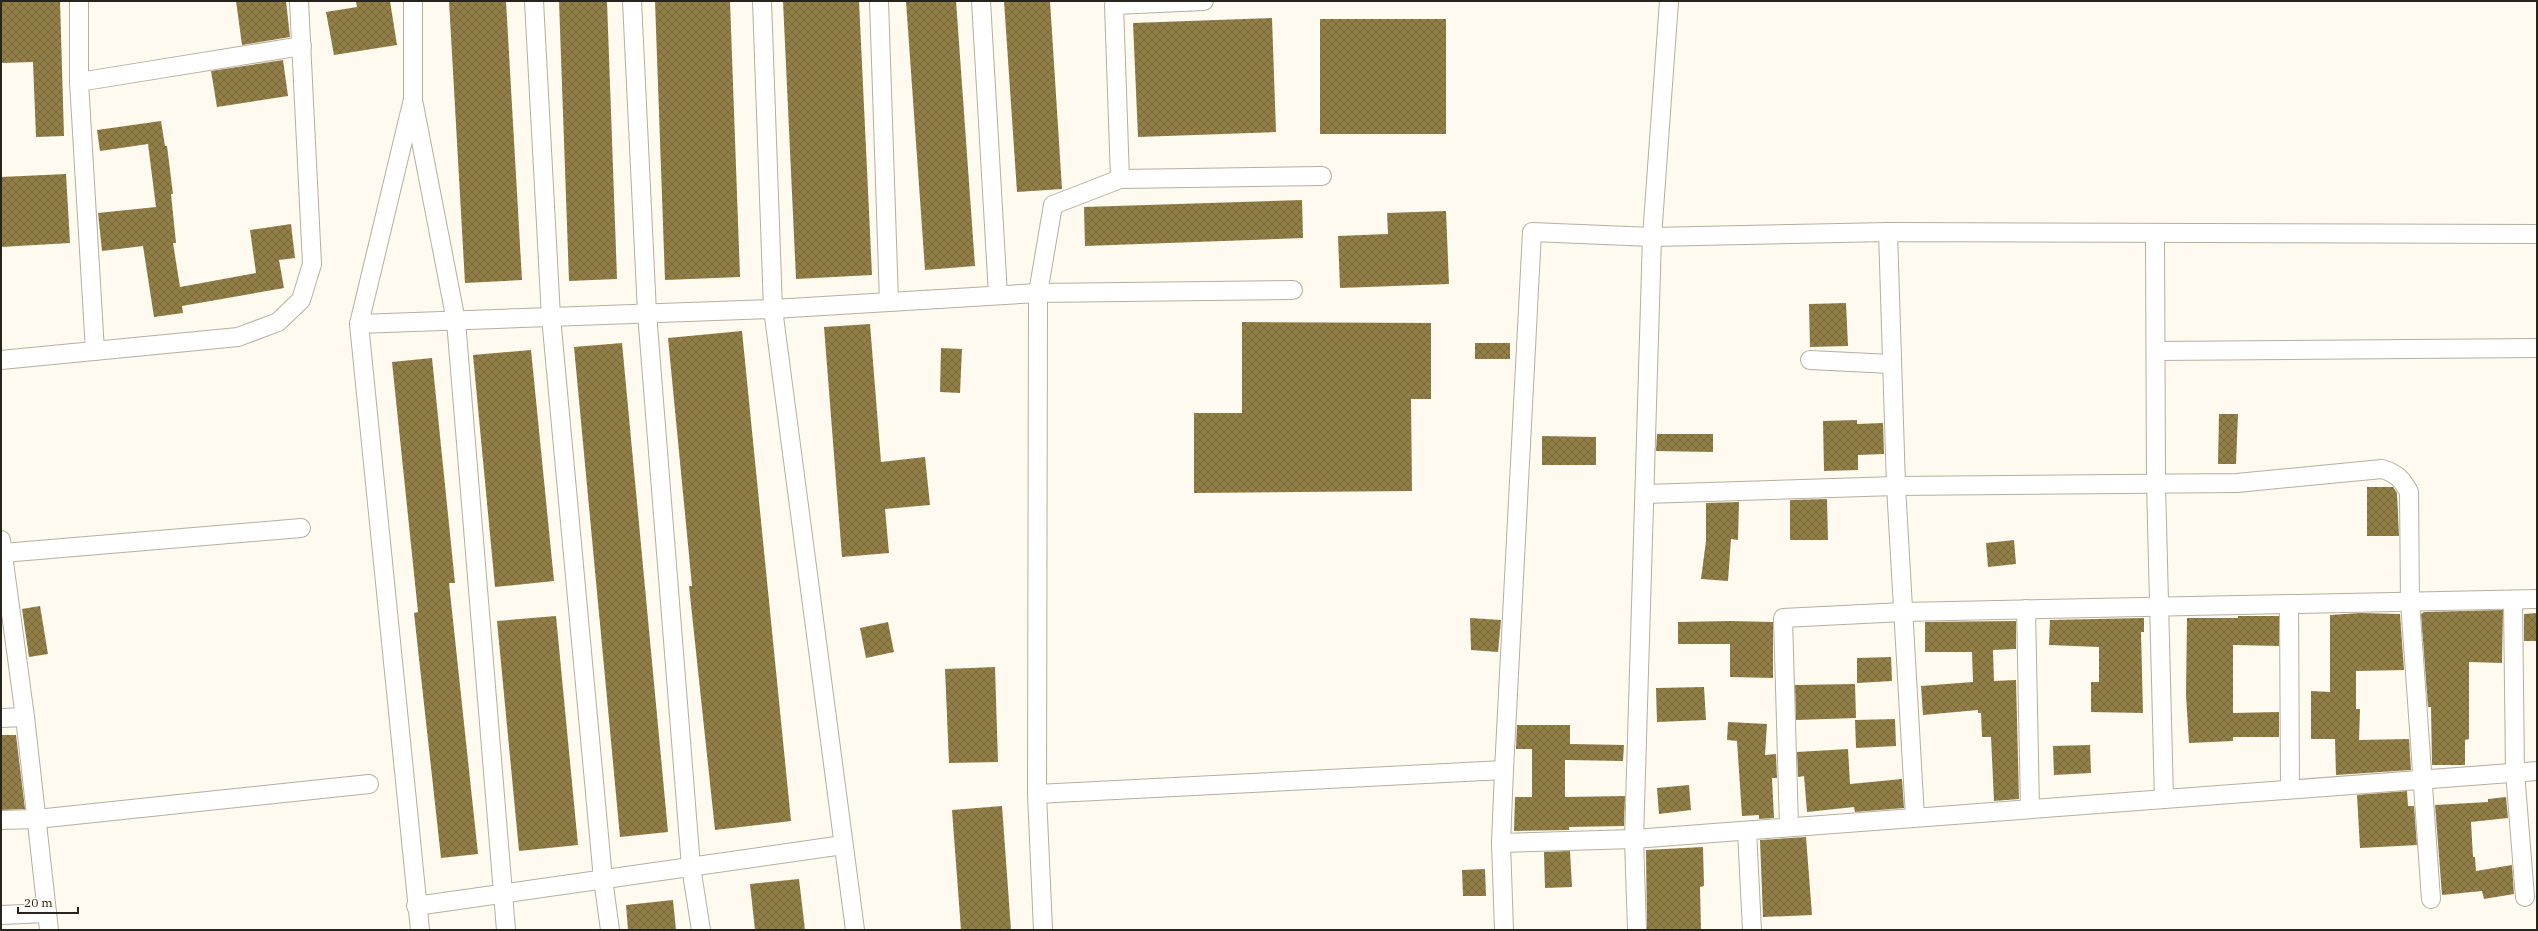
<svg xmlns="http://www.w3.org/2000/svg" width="2538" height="931" viewBox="0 0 2538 931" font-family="'IBM Plex Serif',serif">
<defs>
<pattern id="building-cross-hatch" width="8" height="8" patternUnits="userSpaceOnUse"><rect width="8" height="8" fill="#927f48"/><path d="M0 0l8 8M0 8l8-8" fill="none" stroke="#77683b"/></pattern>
</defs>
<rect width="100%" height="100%" fill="#fefaef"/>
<g fill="url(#building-cross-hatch)">
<polygon points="1,1 60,1 64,136 36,137 33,62 1,63"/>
<polygon points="236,1 286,1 290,37 242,45"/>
<polygon points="356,1 390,1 397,45 334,55 326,12 357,7"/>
<polygon points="449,1 506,1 522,280 465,283"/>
<polygon points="559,1 607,1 617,279 569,281"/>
<polygon points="655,1 730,1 740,277 665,280"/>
<polygon points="783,1 859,1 872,275 796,279"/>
<polygon points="906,1 956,1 975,266 925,270"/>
<polygon points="1004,1 1050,1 1062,189 1017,192"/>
<polygon points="1272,18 1276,132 1138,137 1133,23"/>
<rect x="1320" y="19" width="126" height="115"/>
<polygon points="283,60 288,96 217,107 211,71"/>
<polygon points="161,121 165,146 167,146 173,194 171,194 176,243 173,243 180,287 256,273 250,230 291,224 295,258 279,260 284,288 182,306 183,313 154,317 143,246 102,251 98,213 156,207 148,144 100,151 97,130"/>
<polygon points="66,174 70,243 1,247 1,177"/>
<polygon points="1302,200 1303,238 1085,246 1084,207"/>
<polygon points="1446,211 1449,284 1340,288 1338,236 1388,234 1387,213"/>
<polygon points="1846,303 1848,346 1810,347 1809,304"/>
<polygon points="1242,322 1431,323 1431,399 1411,399 1412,491 1194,493 1194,413 1242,413"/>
<polygon points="870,324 881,462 925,457 930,505 885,509 889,553 842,557 824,327"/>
<polygon points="742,331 791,821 715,830 689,586 692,586 668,338"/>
<polygon points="622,343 668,832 620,837 574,347"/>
<rect x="1475" y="343" width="35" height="16"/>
<polygon points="941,348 962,349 960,393 940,392"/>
<polygon points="531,350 554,581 495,587 473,355"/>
<polygon points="432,358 455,583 449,583 478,854 441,858 414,613 418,612 392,362"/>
<polygon points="2219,414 2238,414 2236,464 2218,464"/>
<polygon points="1857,420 1857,424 1883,423 1884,454 1858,455 1858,470 1824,471 1823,421"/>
<polygon points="1657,434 1713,434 1713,452 1656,451"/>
<polygon points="1542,436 1596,437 1596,465 1542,465"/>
<polygon points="2367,487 2393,487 2397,493 2399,536 2367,536"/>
<polygon points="1827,499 1828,540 1790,540 1790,500"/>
<polygon points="1739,502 1738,540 1731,539 1728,581 1701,579 1706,541 1706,503"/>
<polygon points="2014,540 2016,564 1988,567 1986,543"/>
<polygon points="40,606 48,654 29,657 22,609"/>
<polygon points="2503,610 2502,663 2469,662 2469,739 2465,740 2465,765 2432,765 2431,707 2428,707 2421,614 2424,612"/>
<polygon points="2360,613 2400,614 2404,670 2356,671 2356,709 2360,709 2359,740 2409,739 2411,770 2336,775 2335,739 2311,739 2311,691 2330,692 2330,615"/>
<polygon points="2537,613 2537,641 2524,641 2524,614"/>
<polygon points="556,616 578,845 519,851 497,621"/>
<polygon points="2238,616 2279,616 2279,646 2233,645 2233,713 2279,712 2279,737 2233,737 2233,741 2189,743 2186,695 2187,618 2238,618"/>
<polygon points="1470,618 1501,620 1498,652 1471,650"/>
<polygon points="2144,618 2144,632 2141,632 2143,713 2091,712 2091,682 2099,682 2099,647 2049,645 2050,620"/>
<polygon points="1730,621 1773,622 1773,678 1730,677 1730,644 1678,644 1678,622"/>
<polygon points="2016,621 2016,649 1993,650 1994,681 2016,680 2019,799 1994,801 1991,737 1982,737 1981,713 1978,713 1978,710 1923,715 1921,686 1973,682 1972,652 1925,652 1925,622"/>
<polygon points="888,622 894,652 866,658 860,628"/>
<polygon points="1891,657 1892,681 1857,683 1857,658"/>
<polygon points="995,667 998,762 949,763 945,669"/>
<polygon points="1855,684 1856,718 1796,720 1795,685"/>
<polygon points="1704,687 1706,720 1657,722 1656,688"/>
<polygon points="1895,719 1896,746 1856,748 1855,720"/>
<polygon points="1728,722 1767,724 1765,755 1776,754 1777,778 1772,778 1774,818 1759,819 1759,815 1742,816 1737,741 1727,740"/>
<polygon points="1517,725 1570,725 1570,744 1624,745 1623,761 1565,760 1565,797 1625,796 1624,826 1569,827 1569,830 1514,831 1515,797 1532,797 1532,749 1516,749"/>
<polygon points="1,735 16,735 25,809 1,810"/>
<polygon points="2090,745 2091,773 2054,775 2053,746"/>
<polygon points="1848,749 1850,784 1902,779 1904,808 1855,812 1854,807 1807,812 1804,776 1798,777 1797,752"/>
<polygon points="1689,785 1691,810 1659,814 1657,788"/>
<polygon points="2407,791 2408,806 2414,806 2417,845 2360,848 2357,795"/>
<polygon points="2506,797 2508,818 2471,822 2473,857 2475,857 2476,871 2512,865 2514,894 2484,899 2482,891 2442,895 2435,805 2488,802 2488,799"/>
<polygon points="1002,806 1011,930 961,930 952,810"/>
<polygon points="1806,837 1812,915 1763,917 1760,840"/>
<polygon points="1703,847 1704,886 1700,887 1701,930 1647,930 1646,850"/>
<polygon points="1570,851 1572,887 1545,888 1544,852"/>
<polygon points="1485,869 1486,896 1463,896 1462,870"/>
<polygon points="799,879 805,930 755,930 750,884"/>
<polygon points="673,900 676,930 628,930 626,905"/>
</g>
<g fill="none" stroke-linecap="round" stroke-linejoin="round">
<defs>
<g id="minor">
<polyline points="79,1 79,82 95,351"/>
<polyline points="413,1 413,99 359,324 420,930"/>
<polyline points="534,1 551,317 603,879 610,930"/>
<polyline points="632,1 647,313 691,867 701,930"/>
<polyline points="762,1 773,309 855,930"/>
<polyline points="879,1 889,302"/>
<polyline points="981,1 998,295"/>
<polyline points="79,82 302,46"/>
<polyline points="414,105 456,321 506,930"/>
<polyline points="1120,179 1322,176"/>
<polyline points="1888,232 1896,486 1915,817"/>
<polyline points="2155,233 2156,483 2164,799"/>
<polyline points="359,324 773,309 1038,293 1293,290"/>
<polyline points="2156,351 2537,348"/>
<polyline points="1,360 238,337 278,322 301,300 312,264 299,1"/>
<polyline points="1810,360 1891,364"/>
<path d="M1645,494L1896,486L2237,483L2382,469C2396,473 2402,479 2409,492L2410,602L2431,899"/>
<polyline points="1,540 25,717 49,930"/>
<polyline points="3,553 301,528"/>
<polyline points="2513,600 2515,772 2525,897"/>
<polyline points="2289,604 2290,789"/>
<polyline points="2026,609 2030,809"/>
<polyline points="1,718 25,717"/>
<polyline points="1037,794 1504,770"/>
<polyline points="1,820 37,819 369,784"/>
<polyline points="1789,827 1783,618 1903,612 2537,599"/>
<polyline points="1747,831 1752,930"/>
<polyline points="1501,843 1634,839 2537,771"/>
<polyline points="416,906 843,845"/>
<polyline points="1,915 47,913"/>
<polyline points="1043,930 1037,794 1038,293 1053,205 1120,179 1114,5 1204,1"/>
<polyline points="1504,930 1501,843 1504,770 1532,232 1652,237 1888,232 2537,234"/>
<polyline points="1637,930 1634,839 1652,237 1669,1"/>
</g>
</defs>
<use href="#minor" stroke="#b5af9d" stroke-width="20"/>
<use href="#minor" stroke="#fff" stroke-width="18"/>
</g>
<rect width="2538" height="931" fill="none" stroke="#26241d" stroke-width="4"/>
<path d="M18 907v6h60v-6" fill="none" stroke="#26241d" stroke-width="2"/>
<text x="24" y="907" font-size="12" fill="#26241d" stroke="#fefaef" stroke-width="3" paint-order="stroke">20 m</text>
</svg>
